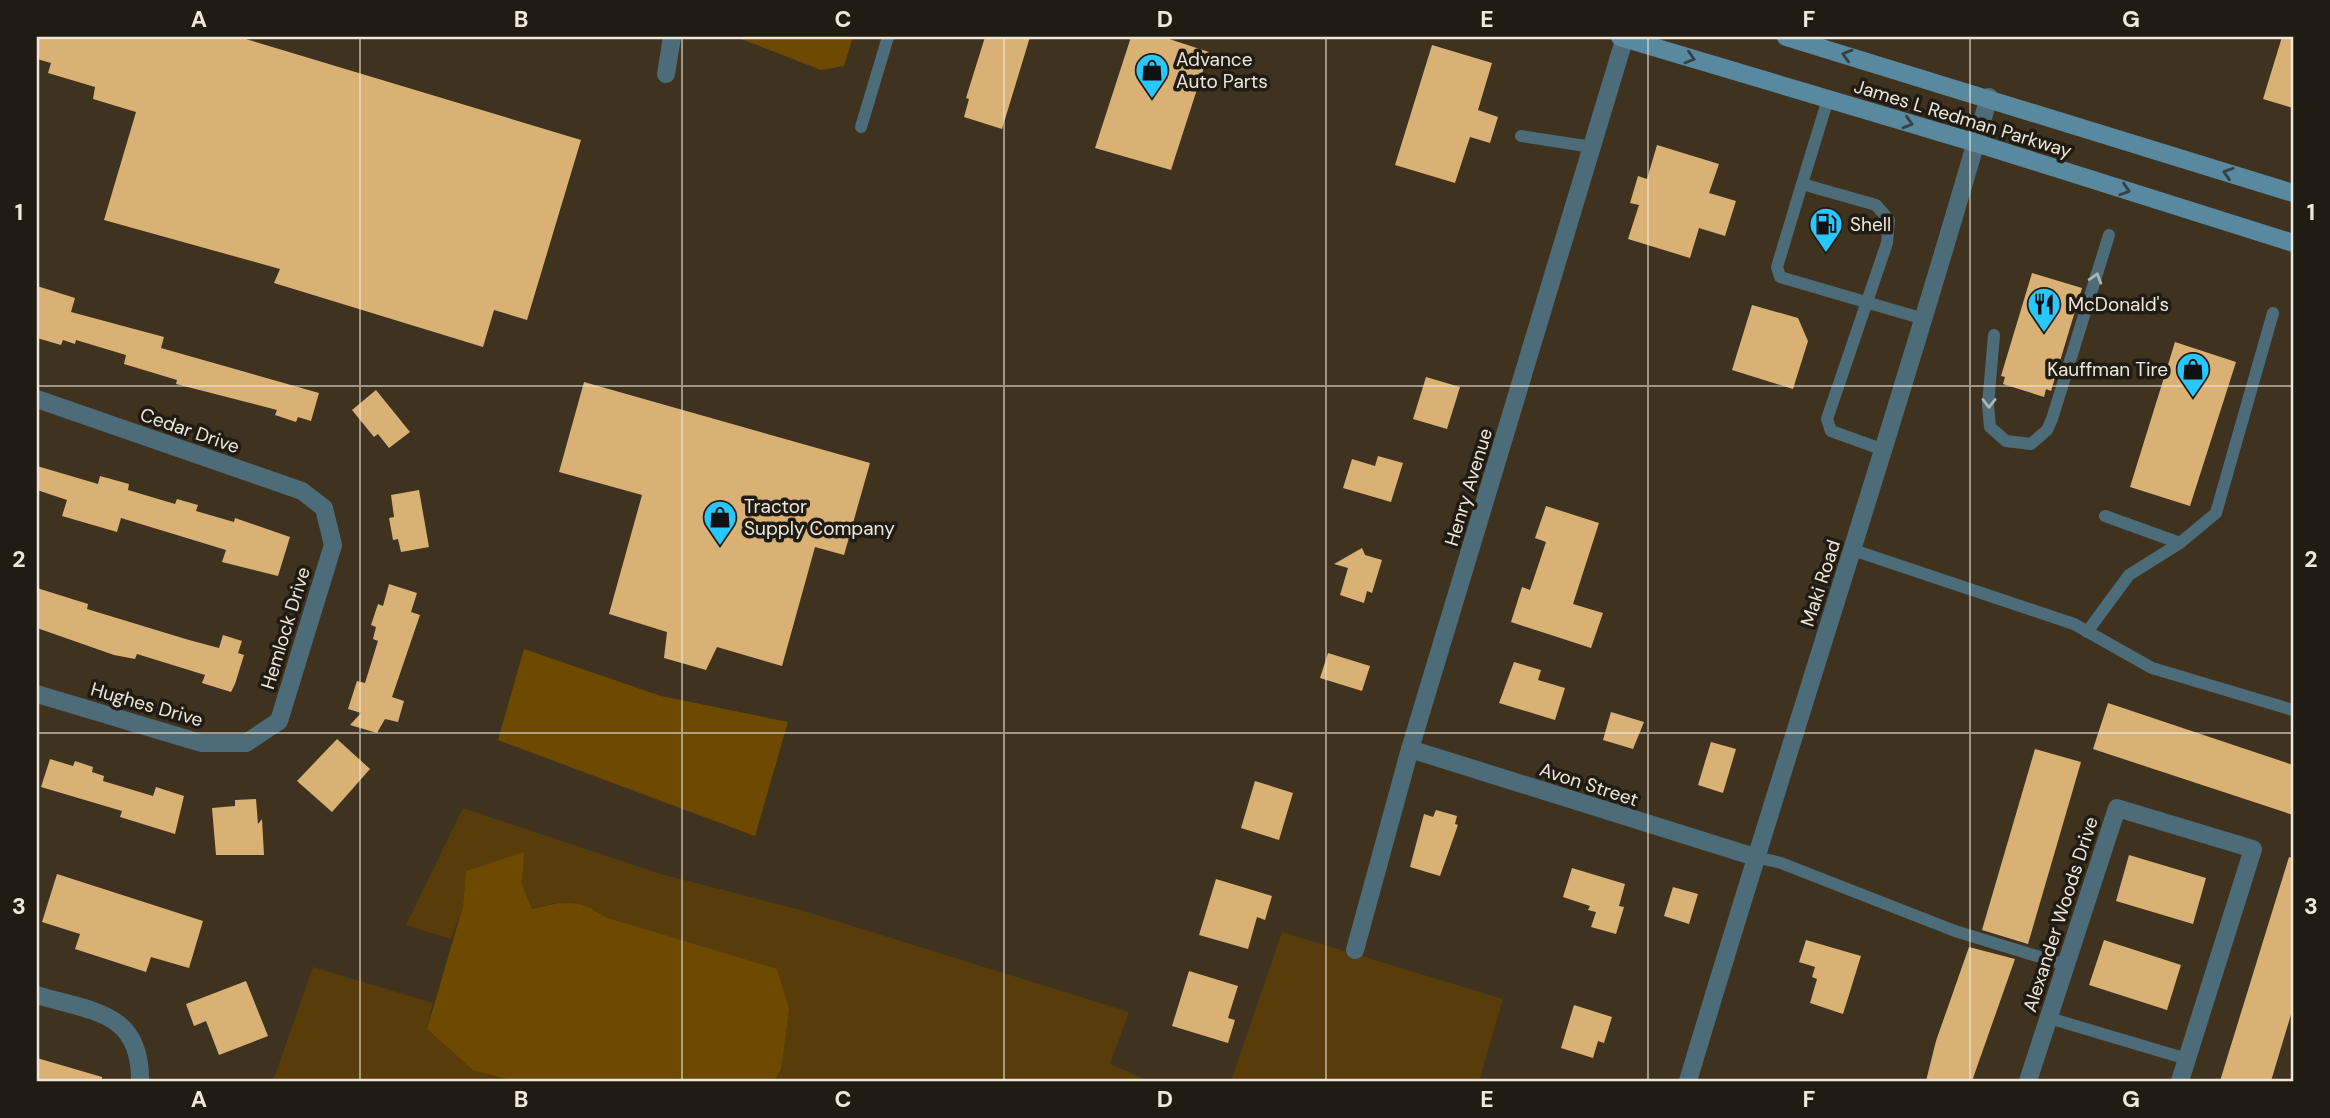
<svg xmlns="http://www.w3.org/2000/svg" width="2330" height="1118" viewBox="0 0 2330 1118" font-family="'DM Sans',sans-serif">
<rect width="100%" height="100%" fill="#3f3320"/>
<g fill="#583c0a">
<path d="M463,808L661,874L801,910L1129,1012L1110,1064L1149,1081H774L781,1070L777,970L605,917C577,897 564,900 532,909L522,884L523,853L466,871L463,906L451,939L406,925Z"/>
<polygon points="1282,932 1503,999 1479,1081 1231,1081"/>
<polygon points="313,967 433,1003 427,1029 474,1071 515,1081 273,1081"/>
</g>
<g fill="#6e4900">
<polygon points="736,37 853,37 844,66 821,70"/>
<polygon points="524,649 661,696 788,722 755,836 498,740"/>
<path d="M524,852L522,884L532,909C565,901 577,897 605,917L777,969L789,1009L781,1070L774,1081H515L474,1071L427,1029L463,906L466,871Z"/>
</g>
<g fill="#d9b174">
<polygon points="37,37 239,37 581,140 527,320 494,310 483,347 274,283 280,269 104,220 136,112 93,99 95,87 48,73 51,63 37,59"/>
<polygon points="985,37 1030,37 1002,129 964,117 969,99 966,98"/>
<polygon points="1131,37 1163,37 1209,52 1171,170 1095,148"/>
<polygon points="2282,37 2293,37 2293,108 2263,99"/>
<polygon points="1432,45 1492,63 1478,110 1498,117 1490,143 1470,137 1455,183 1395,165"/>
<polygon points="1657,145 1719,164 1709,193 1736,201 1725,236 1699,228 1690,258 1628,239 1639,205 1630,203 1638,176 1647,179"/>
<polygon points="2032,273 2082,288 2051,391 2046,389 2044,397 2003,384 2005,377 2001,376"/>
<polygon points="37,286 75,298 71,312 164,337 161,348 319,393 311,421 298,417 296,422 275,415 277,410 176,384 177,380 124,364 126,355 76,340 75,344 63,340 61,345 37,338"/>
<polygon points="1752,305 1798,318 1808,341 1793,389 1732,370"/>
<polygon points="2175,342 2236,362 2190,506 2130,487"/>
<polygon points="1426,377 1460,387 1447,429 1413,419"/>
<polygon points="584,382 870,463 844,555 815,547 782,666 717,647 706,670 664,658 667,632 609,614 642,495 559,472"/>
<polygon points="376,390 410,432 389,448 378,434 374,437 352,410"/>
<polygon points="1378,456 1403,463 1391,502 1343,488 1352,459 1375,466"/>
<polygon points="37,466 98,484 100,476 129,484 128,490 175,504 177,499 198,505 196,511 234,522 235,518 290,537 278,576 222,562 226,550 121,518 117,532 62,516 67,500 37,490"/>
<polygon points="419,490 429,547 401,552 398,539 393,540 389,518 394,517 391,495"/>
<polygon points="1546,506 1599,523 1573,604 1603,613 1591,648 1511,622 1522,587 1530,590 1546,542 1535,538"/>
<polygon points="1362,548 1365,555 1382,560 1372,593 1367,591 1364,603 1340,595 1348,568 1334,564"/>
<polygon points="389,584 417,593 411,612 420,615 392,697 404,701 398,722 385,719 377,733 350,725 361,713 348,709 357,681 365,683 378,641 373,639 376,627 371,625 378,604 383,606"/>
<polygon points="37,588 88,604 87,609 189,640 219,648 223,635 242,641 238,653 244,655 235,684 231,692 202,683 205,675 137,654 135,659 114,655 37,628"/>
<polygon points="1328,653 1370,666 1362,691 1320,678"/>
<polygon points="1514,662 1541,670 1538,680 1565,688 1555,720 1499,703"/>
<polygon points="2108,703 2293,765 2293,815 2093,749"/>
<polygon points="1611,712 1644,722 1633,749 1603,740"/>
<polygon points="337,739 370,769 332,812 297,781"/>
<polygon points="1711,742 1736,749 1723,793 1698,785"/>
<polygon points="2035,749 2081,762 2028,944 1982,930"/>
<polygon points="50,759 73,766 75,761 93,767 92,772 104,776 103,781 153,796 156,787 184,796 175,834 120,817 122,811 41,787"/>
<polygon points="1255,781 1293,793 1279,840 1241,828"/>
<polygon points="256,799 258,824 262,819 264,855 216,855 212,808 235,806 235,800"/>
<polygon points="1436,810 1457,816 1455,824 1458,825 1440,876 1410,867 1424,814 1433,817"/>
<polygon points="2129,855 2206,878 2193,924 2116,901"/>
<polygon points="2289,857 2293,858 2293,1008 2271,1081 2220,1081"/>
<polygon points="1572,868 1625,884 1619,906 1624,907 1616,934 1591,927 1596,912 1588,910 1590,906 1563,897"/>
<polygon points="57,874 203,921 189,968 151,957 146,972 75,949 80,934 42,922"/>
<polygon points="1216,879 1272,896 1265,920 1257,917 1248,949 1199,935"/>
<polygon points="1673,887 1698,894 1689,924 1664,916"/>
<polygon points="1806,940 1861,956 1843,1014 1810,1003 1817,979 1812,977 1815,967 1799,962"/>
<polygon points="2104,940 2181,965 2167,1010 2089,985"/>
<polygon points="1969,947 2015,959 1972,1081 1926,1081 1936,1041"/>
<polygon points="1189,971 1238,986 1228,1018 1235,1020 1228,1043 1172,1026"/>
<polygon points="246,981 268,1036 219,1055 206,1021 194,1026 186,1004"/>
<polygon points="1574,1005 1612,1017 1604,1043 1598,1041 1593,1058 1561,1048"/>
<polygon points="37,1058 102,1077 102,1081 37,1081"/>
</g>
<g fill="none" stroke-linecap="round" stroke-linejoin="round">
<g stroke="#4d6c79" stroke-width="12">
<polyline points="1828,99 1802,184 1876,205 1889,220 1887,243 1827,419 1831,431 1884,450"/>
<polyline points="861,127 888,37"/>
<polyline points="1521,136 1592,147"/>
<polyline points="1802,184 1777,267 1780,277 1924,319"/>
<polyline points="1994,335 1988,405 1990,427 2006,441 2031,444 2047,430 2052,419 2109,235"/>
<polyline points="2105,516 2180,543 2216,513 2273,313"/>
<polyline points="1853,550 2074,624 2152,668 2293,710"/>
<polyline points="2087,632 2129,575 2180,543"/>
<polyline points="1755,857 1781,863 1955,931 2066,965"/>
<polyline points="2049,1018 2187,1059"/>
</g>
<g stroke="#4d6c79" stroke-width="18">
<polyline points="666,74 672,37"/>
<polyline points="37,399 302,491 324,508 333,545 279,721 246,743 201,743 37,694"/>
<polyline points="1410,749 1755,857"/>
<polyline points="1355,950 1410,749 1625,37"/>
<path d="M37,995C92,1012 141,1011 140,1081"/>
<path d="M1688,1081C1786,753 1894,427 1989,97"/>
<polyline points="2028,1081 2117,808 2253,849 2180,1081"/>
</g>
<g stroke="#58899f" stroke-width="18">
<polyline points="1620,37 1976,143 2293,243"/>
<polyline points="1786,37 2293,193"/>
</g>
</g>
<defs><path id="oneway-chevron" d="M-2-3.5L2.5 0L-2 3.5" fill="none" stroke-width="1.6" stroke-linecap="round" stroke-linejoin="round" transform="scale(1.75)"/></defs>
<g stroke="#344244">
<use href="#oneway-chevron" transform="translate(1847 55) rotate(-163)"/>
<use href="#oneway-chevron" transform="translate(1690 58) rotate(17)"/>
<use href="#oneway-chevron" transform="translate(1908 123) rotate(17)"/>
<use href="#oneway-chevron" transform="translate(2228 173) rotate(-162)"/>
<use href="#oneway-chevron" transform="translate(2125 190) rotate(18)"/>
</g>
<g stroke="#aeb6b4">
<use href="#oneway-chevron" transform="translate(2096 278) rotate(-73)"/>
<use href="#oneway-chevron" transform="translate(1989 403) rotate(90)"/>
</g>
<path fill="none" stroke="#efe7dc" stroke-width="2" stroke-opacity="0.55" d="M360,37V1081M682,37V1081M1004,37V1081M1326,37V1081M1648,37V1081M1970,37V1081M37,386H2293M37,733H2293"/>
<defs>
<symbol id="shop-pin" viewBox="-11 -11 22 30"><path d="M0 17L-7.5 6A9.5 9.5 0 1 1 7.5 6Z" fill="#27c8ff" stroke="#211c13"/><path d="M-5-2.5h2.3a2.7 3.5 0 0 1 5.4 0H5L5.5 6h-11ZM-1.5-2.5h3a1.5 2.3 0 0 0-3 0Z" fill="#111"/></symbol>
<symbol id="fuel-pin" viewBox="-11 -11 22 30"><path d="M0 17L-7.5 6A9.5 9.5 0 1 1 7.5 6Z" fill="#27c8ff" stroke="#211c13"/><path d="M-5.5-6h7V0h2V4h1.3V-2.5L3-4.5l.8-.8L6-3V5H2.5V1h-1V6h-7ZM-4.2-4.7v3.2H.2V-4.7Z" fill="#111"/></symbol>
<symbol id="restaurant-pin" viewBox="-11 -11 22 30"><path d="M0 17L-7.5 6A9.5 9.5 0 1 1 7.5 6Z" fill="#27c8ff" stroke="#211c13"/><path d="M-5-6h1v4h1v-4h1v4h1v-4h1v5L-1.5 .5V6h-2V.5L-5-1ZM5-6V6H3V1.5H1.5Q1.5-4 5-6Z" fill="#111"/></symbol>
</defs>
<g fill-rule="evenodd">
<use href="#shop-pin" x="1133" y="51" width="38" height="52"/>
<use href="#fuel-pin" x="1807" y="205" width="38" height="52"/>
<use href="#restaurant-pin" x="2025" y="285" width="38" height="52"/>
<use href="#shop-pin" x="2174" y="350" width="38" height="52"/>
<use href="#shop-pin" x="701" y="498" width="38" height="52"/>
</g>
<g text-anchor="middle" stroke-width="7" stroke-linejoin="round" paint-order="stroke">
<g font-size="19" fill="#efe7dc" stroke="#211c13" text-anchor="start">
<text x="1176" y="66">Advance<tspan x="1176" dy="22">Auto Parts</tspan></text>
<text x="1850" y="231">Shell</text>
<text x="2068" y="311">McDonald's</text>
<text x="2168" y="376" text-anchor="end">Kauffman Tire</text>
<text x="744" y="513">Tractor<tspan x="744" dy="22">Supply Company</tspan></text>
</g>
<g font-size="19" fill="#efe7dc" stroke="#211c13">
<text transform="translate(1963 118) rotate(17)" y="7">James L Redman Parkway</text>
<text transform="translate(190 430) rotate(19)" y="7">Cedar Drive</text>
<text transform="translate(1468 487) rotate(-73)" y="7">Henry Avenue</text>
<text transform="translate(1820 583) rotate(-72)" y="7">Maki Road</text>
<text transform="translate(285 628) rotate(-73)" y="7">Hemlock Drive</text>
<text transform="translate(147 704) rotate(16)" y="7">Hughes Drive</text>
<text transform="translate(1589 784) rotate(18)" y="7">Avon Street</text>
<text transform="translate(2060 914) rotate(-72)" y="7">Alexander Woods Drive</text>
</g>
</g>
<rect width="2330" height="1118" fill="none" stroke="#211c13" stroke-width="77"/>
<rect x="38" y="38" width="2254" height="1042" fill="none" stroke="#efe7dc" stroke-width="2.5"/>
<g font-size="23" text-anchor="middle" font-weight="bold" fill="#efe7dc">
<text x="199" y="27">A</text>
<text x="521" y="27">B</text>
<text x="843" y="27">C</text>
<text x="1165" y="27">D</text>
<text x="1487" y="27">E</text>
<text x="1809" y="27">F</text>
<text x="2131" y="27">G</text>
<text x="19" y="220">1</text>
<text x="2311" y="220">1</text>
<text x="19" y="567">2</text>
<text x="2311" y="567">2</text>
<text x="19" y="914">3</text>
<text x="2311" y="914">3</text>
<text x="199" y="1107">A</text>
<text x="521" y="1107">B</text>
<text x="843" y="1107">C</text>
<text x="1165" y="1107">D</text>
<text x="1487" y="1107">E</text>
<text x="1809" y="1107">F</text>
<text x="2131" y="1107">G</text>
</g>
</svg>
